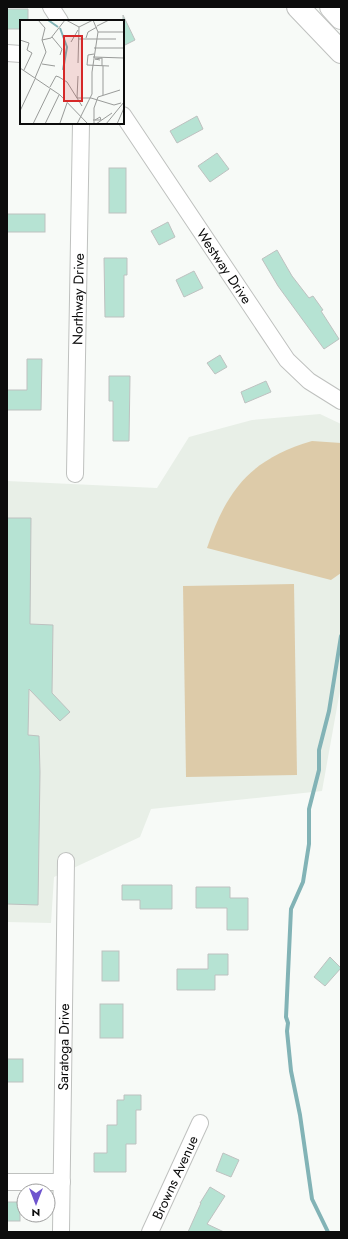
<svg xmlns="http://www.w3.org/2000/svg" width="348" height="1239" viewBox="0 0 348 1239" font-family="Jost,sans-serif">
<rect width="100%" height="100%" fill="#f7faf7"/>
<polygon fill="#e8efe7" points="320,414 341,424 341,685 322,791 151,809 140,837 54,877 51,923 7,922 7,481 157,488 189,437 252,420"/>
<g fill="#ddcba9">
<path d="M312,441L341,443V573L331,580L207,548C227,489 251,459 312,441Z"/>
<polygon points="294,584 297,775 186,777 183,586"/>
</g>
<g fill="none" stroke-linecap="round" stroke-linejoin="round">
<polyline stroke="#82b3b6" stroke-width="4" points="328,1232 312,1199 300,1115 291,1071 287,1031 288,1023 286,1017 291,909 303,882 309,844 309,809 319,770 319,750 329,711 341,636"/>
</g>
<g fill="#b6e3d3" stroke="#bec1c0">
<polygon points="7,9 28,9 28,21 21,21 21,29 7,29"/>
<polygon points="123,15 135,40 123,46"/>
<polygon points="197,116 203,129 177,143 170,131"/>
<polygon points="217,153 229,169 210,182 198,166"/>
<rect x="109" y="168" width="17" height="45"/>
<rect x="7" y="214" width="38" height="18"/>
<polygon points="168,222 175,237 159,245 151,231"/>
<polygon points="277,250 292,276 309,298 313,296 323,310 321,311 339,339 324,349 278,286 262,259"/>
<polygon points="104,258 127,258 127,275 124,275 124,317 105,317"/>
<polygon points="194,271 203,288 184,297 176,280"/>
<polygon points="220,355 227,367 215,374 207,363"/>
<polygon points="27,359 42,359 41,410 7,410 7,390 27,390"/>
<polygon points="109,376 130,376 129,441 113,441 113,401 109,401"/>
<polygon points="266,381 271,392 245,403 241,392"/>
<polygon points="7,518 31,518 30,624 53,625 52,693 70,712 60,721 29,689 28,735 39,736 40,772 38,905 7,904"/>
<polygon points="122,885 172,885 172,909 140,909 140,900 122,900"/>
<polygon points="196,887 230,887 230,898 248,898 248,930 227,930 227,908 196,908"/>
<rect x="102" y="951" width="17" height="30"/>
<polygon points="208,954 228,954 228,975 215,975 215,990 177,990 177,969 208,969"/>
<polygon points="330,957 341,968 325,986 314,977"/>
<rect x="100" y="1004" width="23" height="34"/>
<rect x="7" y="1059" width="16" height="23"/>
<polygon points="124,1095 141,1095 141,1110 136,1110 136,1144 126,1144 126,1172 94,1172 94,1153 107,1153 107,1125 117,1125 117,1100 124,1100"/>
<polygon points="223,1153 239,1160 231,1177 216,1171"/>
<polygon points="210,1187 225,1196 207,1224 224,1232 188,1232 201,1203 200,1203"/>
<rect x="7" y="1202" width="13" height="19"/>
</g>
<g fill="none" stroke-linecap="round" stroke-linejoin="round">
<defs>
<g id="minor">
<polyline points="51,7 60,21"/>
<polyline points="7,53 21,54"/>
<path id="s1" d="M123,115L287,360L309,381L341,401"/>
<path id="s2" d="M75,474L81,123"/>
<polyline points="7,1182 62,1182"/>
<path id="s3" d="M61,1232L66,861"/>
<path id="s4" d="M150,1232L200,1123"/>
</g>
<g id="primary">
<polyline points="298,7 341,52"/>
<polyline points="331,7 341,18"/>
</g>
</defs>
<use href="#minor" stroke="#bfc1bf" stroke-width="18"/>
<use href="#primary" stroke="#bfc1bf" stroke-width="24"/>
<use href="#minor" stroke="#fff" stroke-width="16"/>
<use href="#primary" stroke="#fff" stroke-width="22"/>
</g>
<g text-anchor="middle" stroke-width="4" stroke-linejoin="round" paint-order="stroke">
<g font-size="14" fill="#0c0c0c" stroke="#fff">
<text dy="5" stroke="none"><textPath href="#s1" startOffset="182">Westway Drive</textPath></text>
<text dy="5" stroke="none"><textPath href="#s2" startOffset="175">Northway Drive</textPath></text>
<text dy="5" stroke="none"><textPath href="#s3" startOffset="185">Saratoga Drive</textPath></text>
<text dy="5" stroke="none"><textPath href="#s4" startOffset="60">Browns Avenue</textPath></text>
</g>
</g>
<g transform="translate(20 20)">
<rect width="104" height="104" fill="#f7faf7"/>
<path fill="none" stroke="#82b3b6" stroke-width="2" d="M28,0L38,7M40,8L47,27L43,50"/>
<path fill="none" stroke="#999b99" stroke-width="1" d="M46,0L59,7M77,6L89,0M59,7L73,0M78,12H104M32,17L42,29L40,35M66,18L68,12L77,7M58,19H96M0,20L9,23L7,30L12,33L4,50M22,20L31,18L45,0M51,22L58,10M74,28H104M74,34L68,35L67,45L89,46M73,37L104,38M80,40L75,39L82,38V46M58,43L59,7M22,44L35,46M83,46V75M0,48L40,75L68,104M58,56L57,78H71L94,85L101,83M15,58L26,32L22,20L25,8L18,0M30,67L36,56L39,57L47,62L62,86M0,91L15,59M73,100H81L80,97L75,100M40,103L47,83M13,104L30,69M25,104L39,75M57,104L72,74V52L78,12L73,0M74,104V88L78,77L100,70M76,104L92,93M86,104L104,82M97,104L104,88"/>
<path fill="#d62828" fill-opacity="0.15" stroke="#d62828" stroke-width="2" d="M44,16H62V81H44Z"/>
<rect width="104" height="104" fill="none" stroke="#0c0c0c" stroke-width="2"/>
</g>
<rect width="348" height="1239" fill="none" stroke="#0c0c0c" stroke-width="16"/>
<g transform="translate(36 1203) rotate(180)"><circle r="19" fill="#ffffff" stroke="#9e9e9e"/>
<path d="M0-3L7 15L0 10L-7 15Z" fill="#6f55ce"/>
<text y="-6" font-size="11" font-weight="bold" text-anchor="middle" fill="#0c0c0c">N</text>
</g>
</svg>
